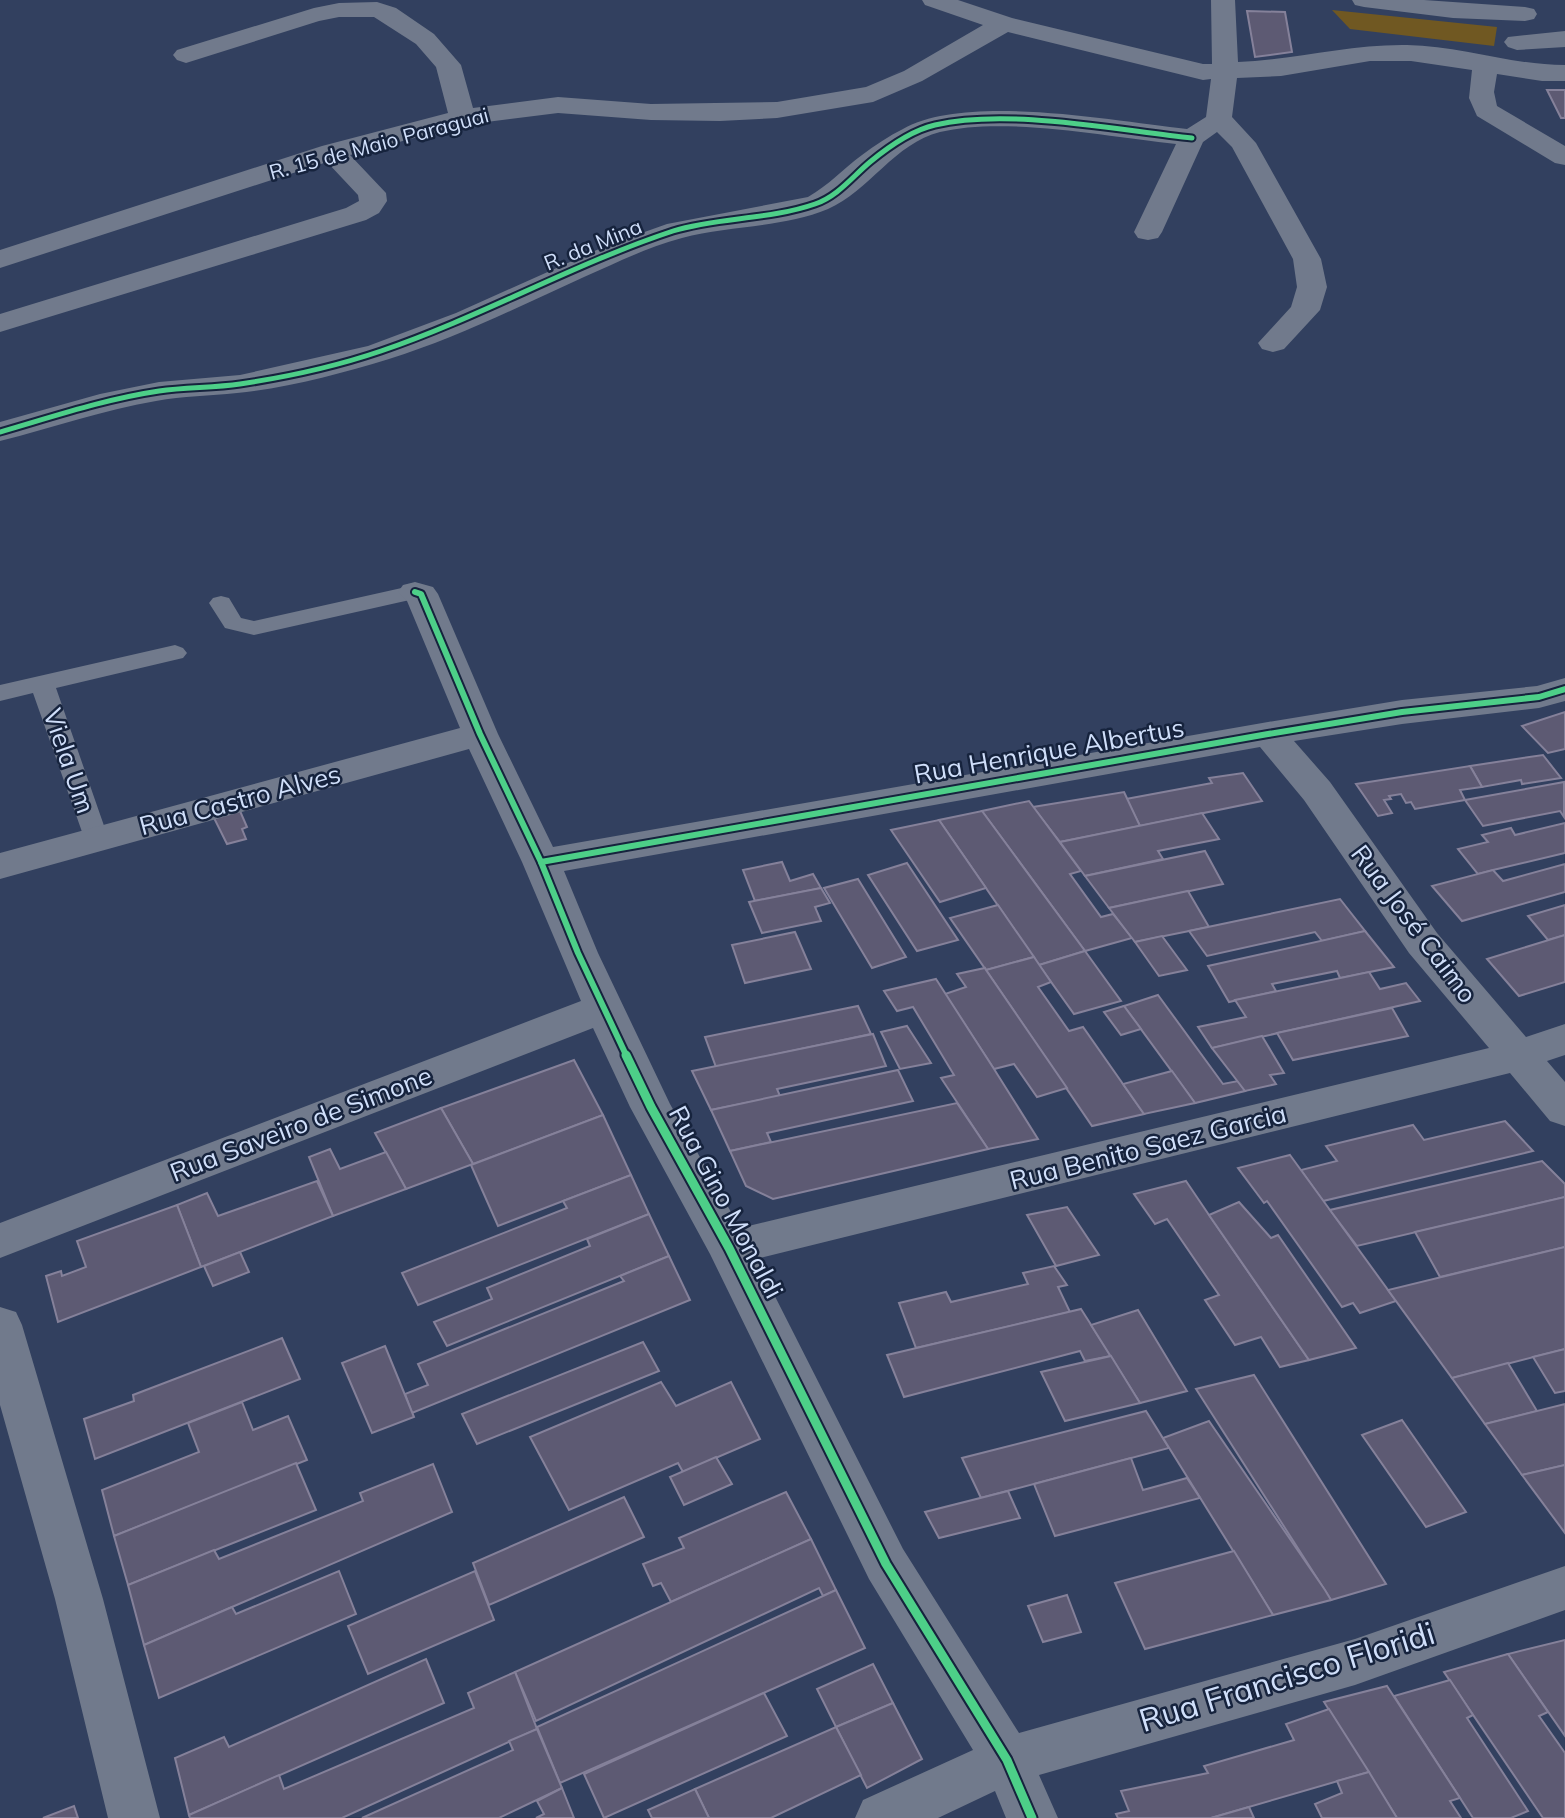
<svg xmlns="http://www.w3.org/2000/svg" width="1565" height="1818" viewBox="0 0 1565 1818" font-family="Mulish,sans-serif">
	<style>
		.green { fill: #705822 }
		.building { fill: #5d5a73; stroke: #85819a; stroke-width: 2 }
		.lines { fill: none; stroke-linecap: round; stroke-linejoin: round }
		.service { fill: #717a8c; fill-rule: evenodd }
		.minor { fill: #717a8c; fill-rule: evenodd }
		.cycleway-far2-casing { stroke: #16233d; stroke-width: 9 }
		.cycleway-far1-casing { stroke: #16233d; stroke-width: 10 }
		.cycleway-casing { stroke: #16233d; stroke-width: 13 }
		.cycleway-far2 { stroke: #4dcf88; stroke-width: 5 }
		.cycleway-far1 { stroke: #4dcf88; stroke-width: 6 }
		.cycleway { stroke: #4dcf88; stroke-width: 9 }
		.labels { text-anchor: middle; stroke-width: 5; stroke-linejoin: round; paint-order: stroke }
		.far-street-label { font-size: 21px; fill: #d0dffa; stroke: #16233d }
		.street-label { font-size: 26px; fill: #d0dffa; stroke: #16233d }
		.near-street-label { font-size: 32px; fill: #d0dffa; stroke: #16233d }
	</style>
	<rect width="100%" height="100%" fill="#32405f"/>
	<!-- green -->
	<path class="green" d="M1332,10L1497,27L1494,46L1350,29Z"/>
	<!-- building -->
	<g class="building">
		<path d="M1247,11L1285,12L1292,52L1255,57Z"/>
		<path d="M1547,90H1565V118H1561Z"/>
		<path d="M1565,712V749L1548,753L1522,726Z"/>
		<path d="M1543,755L1561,778L1522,784L1521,780L1482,787L1470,766Z"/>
		<path d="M1470,766L1482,787L1460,790L1465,800L1415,809L1411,802L1406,803L1401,794L1389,796L1391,799L1384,800L1392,813L1378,816L1356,784Z"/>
		<path d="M1243,773L1262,801L1140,826L1126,799L1212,783L1209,778Z"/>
		<path d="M1564,782V817L1560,811L1483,826L1465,800Z"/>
		<path d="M1124,792L1140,826L1060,842L1033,807Z"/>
		<path d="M1029,801L1081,871L1070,874L1101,917L1113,914L1132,938L1085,951L982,811Z"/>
		<path d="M240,811L247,827L242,829L246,839L227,844L214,818Z"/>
		<path d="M982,811L1085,951L1039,965L939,820Z"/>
		<path d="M1202,813L1219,839L1158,851L1163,859L1085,876L1060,842Z"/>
		<path d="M939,820L986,888L940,902L891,830Z"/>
		<path d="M1565,823V853L1493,870L1478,874L1458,849L1488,842L1482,835L1511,828L1515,835Z"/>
		<path d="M1205,851L1223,884L1109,908L1085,876Z"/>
		<path d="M782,862L790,881L813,874L821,888L755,901L743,870Z"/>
		<path d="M907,863L958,940L917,951L868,875Z"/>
		<path d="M1565,864V892L1462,921L1432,886L1493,870L1503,881Z"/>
		<path d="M858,879L906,957L872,968L824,888Z"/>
		<path d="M821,888L830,903L815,907L821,921L762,933L749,902Z"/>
		<path d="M1188,891L1209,927L1135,942L1109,908Z"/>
		<path d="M1340,899L1365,931L1322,941L1315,932L1207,956L1189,931Z"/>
		<path d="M998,905L1034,957L986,970L950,918Z"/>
		<path d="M1565,905V935L1548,940L1528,916Z"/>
		<path d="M1365,931L1394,967L1340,978L1337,971L1272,984L1276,991L1229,1002L1208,966Z"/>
		<path d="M795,932L811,969L745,983L732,945Z"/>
		<path d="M1565,935V982L1519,996L1487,959Z"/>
		<path d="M1162,936L1187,970L1159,976L1135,942Z"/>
		<path d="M1085,951L1121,1001L1074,1014L1039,965Z"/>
		<path d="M1034,957L1051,982L1038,987L1069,1031L1083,1027L1144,1114L1092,1126L986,970Z"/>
		<path d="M985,968L986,970L1067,1088L1037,1097L1014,1064L994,1069L945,994L966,987L957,974Z"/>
		<path d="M1369,972L1380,989L1406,983L1420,1001L1212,1048L1198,1027L1246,1017L1235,1000Z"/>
		<path d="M936,979L994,1069L1038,1139L988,1149L941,1078L954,1075L913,1007L897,1011L884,991Z"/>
		<path d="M1158,995L1223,1084L1238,1081L1245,1091L1195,1103L1124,1006Z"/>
		<path d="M858,1006L871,1034L716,1067L705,1037Z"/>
		<path d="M1124,1006L1141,1029L1121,1035L1104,1012Z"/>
		<path d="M1392,1008L1408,1036L1293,1060L1277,1033Z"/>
		<path d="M907,1026L931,1063L900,1069L881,1032Z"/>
		<path d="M873,1034L886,1066L777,1089L780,1096L711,1110L692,1071Z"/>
		<path d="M1262,1036L1284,1073L1270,1075L1276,1084L1245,1091L1212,1048Z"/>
		<path d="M574,1060L603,1115L473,1164L441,1108Z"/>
		<path d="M898,1070L913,1101L767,1133L771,1142L730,1151L711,1110Z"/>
		<path d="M1172,1071L1195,1103L1144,1114L1123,1084Z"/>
		<path d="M957,1103L988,1149L773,1199L746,1186L730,1151Z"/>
		<path d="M441,1108L473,1164L406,1189L375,1133Z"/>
		<path d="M603,1115L631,1175L498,1226L471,1165Z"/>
		<path d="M1505,1121L1533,1151L1323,1201L1301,1170L1337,1161L1326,1146L1413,1125L1424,1140Z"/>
		<path d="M330,1149L340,1169L386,1152L406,1189L333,1216L309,1157Z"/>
		<path d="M1290,1155L1330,1210L1396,1301L1360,1313L1353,1303L1342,1307L1267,1201L1264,1203L1238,1168Z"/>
		<path d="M1542,1161L1565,1184V1197L1357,1246L1330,1210Z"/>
		<path d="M631,1175L649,1214L418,1305L402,1273L567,1208L563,1201Z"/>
		<path d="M317,1181L333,1216L201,1267L177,1205L207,1193L218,1216Z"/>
		<path d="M1186,1181L1209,1215L1309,1360L1280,1367L1261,1337L1235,1345L1205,1300L1219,1295L1167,1219L1155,1224L1134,1194Z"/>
		<path d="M1565,1197V1247L1440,1277L1415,1232Z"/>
		<path d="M1239,1202L1271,1238L1278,1235L1356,1348L1309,1360L1209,1215Z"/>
		<path d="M177,1205L201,1267L58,1322L46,1276L61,1271L62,1276L86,1267L77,1241Z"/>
		<path d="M1067,1207L1099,1255L1056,1266L1027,1215Z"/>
		<path d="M649,1214L669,1256L447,1346L434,1322L492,1299L487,1288L590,1246L587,1239Z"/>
		<path d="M1565,1247V1349L1452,1378L1388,1290Z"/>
		<path d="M240,1252L249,1272L213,1286L204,1266Z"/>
		<path d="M669,1256L690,1300L412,1413L405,1394L428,1385L418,1364L624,1281L620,1276Z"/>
		<path d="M1054,1266L1067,1285L1058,1287L1070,1312L916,1348L899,1303L946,1292L951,1302L1028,1284L1023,1273Z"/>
		<path d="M1081,1309L1111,1356L1085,1361L1080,1351L904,1397L887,1355Z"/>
		<path d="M1138,1310L1187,1391L1140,1403L1091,1325Z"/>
		<path d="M282,1338L300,1379L95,1459L84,1419L134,1401L133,1395Z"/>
		<path d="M643,1342L659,1371L477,1444L462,1414Z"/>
		<path d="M385,1346L414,1417L372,1433L342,1363Z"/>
		<path d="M1565,1349V1391L1555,1393L1533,1357Z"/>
		<path d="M1111,1356L1140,1403L1065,1421L1041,1372Z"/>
		<path d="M1508,1363L1537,1411L1485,1424L1452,1378Z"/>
		<path d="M1254,1375L1386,1584L1331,1600L1196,1389Z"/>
		<path d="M661,1382L676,1406L731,1382L760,1439L683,1472L678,1463L569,1510L530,1437Z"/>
		<path d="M242,1402L253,1430L288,1416L307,1460L114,1536L102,1490L199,1452L188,1423Z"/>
		<path d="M1565,1404V1465L1522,1475L1485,1424Z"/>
		<path d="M1146,1411L1169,1448L981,1498L962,1458Z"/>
		<path d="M1402,1420L1466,1512L1426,1527L1362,1435Z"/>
		<path d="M1209,1421L1325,1590L1331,1600L1273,1615L1163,1438Z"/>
		<path d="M716,1457L732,1484L684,1505L670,1477Z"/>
		<path d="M1131,1458L1143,1490L1187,1478L1200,1498L1055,1536L1034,1484Z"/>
		<path d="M296,1463L316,1510L128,1585L114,1536Z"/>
		<path d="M433,1464L452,1512L144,1645L128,1585L214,1550L219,1559L363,1501L360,1493Z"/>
		<path d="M1565,1465V1533L1522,1475Z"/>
		<path d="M1008,1491L1020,1518L939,1538L925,1512Z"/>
		<path d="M786,1492L811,1539L671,1602L661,1583L653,1586L643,1564L684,1548L679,1538Z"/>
		<path d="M624,1497L644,1537L489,1605L473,1563Z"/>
		<path d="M811,1539L836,1590L823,1596L819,1588L536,1721L515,1672Z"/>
		<path d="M1234,1551L1273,1615L1145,1649L1115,1583Z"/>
		<path d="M339,1571L356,1614L159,1698L144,1645L232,1607L236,1614Z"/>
		<path d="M475,1571L494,1620L368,1674L348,1626Z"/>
		<path d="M836,1590L865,1648L560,1783L537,1727Z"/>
		<path d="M1067,1595L1081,1632L1043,1642L1028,1606Z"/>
		<path d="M1565,1640V1736L1508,1654Z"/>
		<path d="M1508,1654L1548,1712L1539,1716L1565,1753V1818H1543L1444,1672Z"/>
		<path d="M426,1659L444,1703L189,1815L175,1758L224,1737L229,1747Z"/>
		<path d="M873,1664L893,1703L836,1727L817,1689Z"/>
		<path d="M515,1672L537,1729L342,1818H190L189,1815L279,1775L284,1789L474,1708L468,1693Z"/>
		<path d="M1450,1680L1473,1715L1467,1718L1528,1811L1511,1818H1473L1394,1696Z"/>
		<path d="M1387,1686L1460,1798L1450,1801L1461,1818H1397L1324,1702Z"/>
		<path d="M764,1693L787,1736L604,1818L584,1774Z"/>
		<path d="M893,1703L922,1759L867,1788L836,1727Z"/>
		<path d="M1329,1709L1369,1772L1211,1818H1118L1116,1814L1129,1811L1121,1791L1208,1773L1204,1766L1294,1740L1286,1724Z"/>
		<path d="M836,1727L861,1775L771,1818H709L695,1789Z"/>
		<path d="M537,1729L562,1788L499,1818H362L513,1750L509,1741Z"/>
		<path d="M1369,1772L1397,1818H1322L1315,1804L1342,1793L1337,1781Z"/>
		<path d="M562,1788L574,1818H536L544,1814L537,1801Z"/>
		<path d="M695,1789L709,1818H652L648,1810Z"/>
		<path d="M74,1806L78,1818H43Z"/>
		<path d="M1249,1807L1254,1818H1211Z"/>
	</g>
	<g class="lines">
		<!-- service -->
		<g class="service">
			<path d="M415,585L423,587L426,592L423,597L254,635L225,628L209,603L213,598L221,596L229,598L241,618L254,621Z"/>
			<path d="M175,645L183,648L187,653L183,658L56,688L109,840L105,846L96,849L87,846L33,693L0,701V685Z"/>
		</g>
		<!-- minor -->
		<g class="minor">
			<path d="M922,0H958L1012,18L1203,64H1212L1211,0H1235L1238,62C1294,60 1350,44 1407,45C1461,46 1511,65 1565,65V81H1542L1497,74L1494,92L1497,106L1565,146V165L1555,163L1477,116L1469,98L1472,70L1411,61H1370L1281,76L1237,78L1232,117L1256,143L1321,259L1327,287L1320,310L1284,349L1273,352L1262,349L1258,343L1291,307L1297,287L1293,259L1232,147L1217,132L1203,142L1162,232L1158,238L1148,240L1138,238L1134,232L1176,144C1108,137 1005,116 940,132C895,143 869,191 828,209C783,228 729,225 682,238C648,247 616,263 584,277C520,306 456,338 389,359C340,374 287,388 237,393C210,396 183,396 156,401C103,410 52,428 0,441V422L100,394L159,382L240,375L368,346L456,313L608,245L667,224L808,197C829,185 843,169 862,155C875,145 889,136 903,129C967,93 1113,121 1187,129L1206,117L1211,79L1203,80L1008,32L922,81L873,102L777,118L720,121L651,120L558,113L463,125L350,155L386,193L387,201L379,213L366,220L0,332V314L346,208L359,201L358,195L327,162L0,268V250L322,146L448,113L436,67L416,44L374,17H339L319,21L186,63L177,60L173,55L177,50L314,8L339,3L377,2L396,8L434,34L461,65L473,108L558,97L651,104L777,102L866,87L904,71L983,25L925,5Z"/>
			<path d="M1352,0H1424L1525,7L1534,9L1537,14L1534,19L1525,21L1453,18L1364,7L1355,5Z"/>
			<path d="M1565,31V47L1517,50L1508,47L1504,42L1508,37Z"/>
			<path d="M415,582L433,587L438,594L498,734L553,847L1268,722L1402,700L1537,686L1565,678V701L1539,708L1402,724L1294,741L1330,782L1437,933L1526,1037L1565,1024V1055L1547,1061L1565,1082V1126L1550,1121L1510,1073L756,1259L903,1549L1019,1733L1355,1639L1565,1566V1610L1355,1685L1039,1775L1058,1818H1006L995,1791L938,1818H855L863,1800L973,1750L869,1579L710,1254L630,1107L593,1028L0,1258V1223L581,1001L522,862L469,749L0,879V853L460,728L407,601L398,592L403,585ZM1260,747L1304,800L1409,953L1489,1048L740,1228L670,1104L598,953L564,871Z"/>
			<path d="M0,1307L16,1312L22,1325L103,1599L160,1818H108L55,1599L0,1405Z"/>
		</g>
		<!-- cycleway-far2 casing -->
		<g class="cycleway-far2-casing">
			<path id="cycleway-far2" d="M0,432C52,417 105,399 159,391C186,387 213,388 240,384C287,377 337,366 381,351C481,317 573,264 673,231C718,217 769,220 815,204C838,196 852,177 870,162C887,148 913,130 935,125C1008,108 1116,130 1192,138"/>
		</g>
		<!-- cycleway-far1 casing -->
		<g class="cycleway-far1-casing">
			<g id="cycleway-far1">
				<path d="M415,592L421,594L480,734L541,862L578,953L627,1057"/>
				<path d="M541,862L1268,734L1402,712L1539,697L1565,689"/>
			</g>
		</g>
		<!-- cycleway casing -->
		<g class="cycleway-casing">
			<path id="cycleway" d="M626,1055L651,1107L729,1248L886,1564L1007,1760L1032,1818"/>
		</g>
		<!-- cycleway-far2 -->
		<use href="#cycleway-far2" class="cycleway-far2"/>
		<!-- cycleway-far1 -->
		<use href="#cycleway-far1" class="cycleway-far1"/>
		<!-- cycleway -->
		<use href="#cycleway" class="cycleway"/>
	</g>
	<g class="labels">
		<!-- far-street labels -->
		<g class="far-street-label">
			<text transform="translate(379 144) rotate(-15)" y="7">R. 15 de Maio Paraguai</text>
			<text transform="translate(593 245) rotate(-22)" y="7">R. da Mina</text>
		</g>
		<!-- street labels -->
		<g class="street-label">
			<text transform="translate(1049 751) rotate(-10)" y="9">Rua Henrique Albertus</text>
			<text transform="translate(69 761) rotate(71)" y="9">Viela Um</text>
			<text transform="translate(240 800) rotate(-15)" y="9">Rua Castro Alves</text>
			<text transform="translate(1414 924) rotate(53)" y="9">Rua José Caimo</text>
			<text transform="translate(301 1124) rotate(-21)" y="9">Rua Saveiro de Simone</text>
			<text transform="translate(1148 1147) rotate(-14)" y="9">Rua Benito Saez Garcia</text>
			<text transform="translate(726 1202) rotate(62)" y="9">Rua Gino Monaldi</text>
		</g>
		<!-- near-street labels -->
		<g class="near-street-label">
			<text transform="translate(1287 1677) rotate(-17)" y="11">Rua Francisco Floridi</text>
		</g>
	</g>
</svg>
